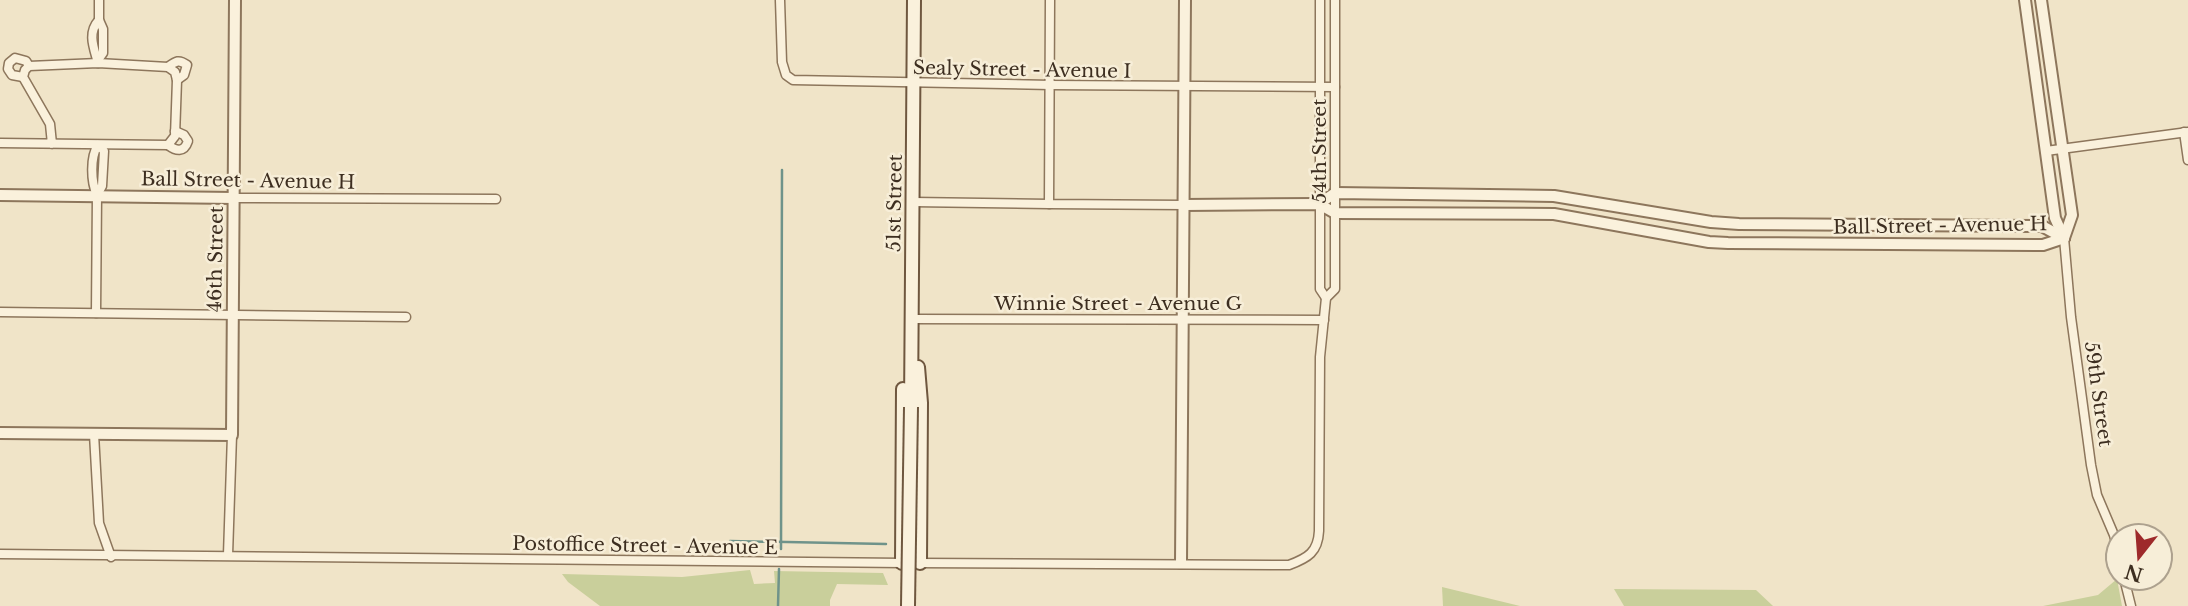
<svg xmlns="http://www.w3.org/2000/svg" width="2188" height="606" viewBox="0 0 2188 606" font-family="'Libre Baskerville',serif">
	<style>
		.green { fill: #c9cf9b }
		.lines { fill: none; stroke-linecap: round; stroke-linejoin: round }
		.stream { stroke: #6f938a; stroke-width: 2.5 }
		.minor-casing { stroke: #8d765c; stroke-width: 11 }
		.tertiary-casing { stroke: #8d765c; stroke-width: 14 }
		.secondary-casing { stroke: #6f573f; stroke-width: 16 }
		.minor { stroke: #faf1dc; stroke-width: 8 }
		.tertiary { stroke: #faf1dc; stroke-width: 10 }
		.secondary { stroke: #faf1dc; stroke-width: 12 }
		.secondary-bridge-casing { stroke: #6f573f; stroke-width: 16; stroke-linecap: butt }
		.secondary-bridge { stroke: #faf1dc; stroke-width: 12 }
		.labels { text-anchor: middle; stroke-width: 5; stroke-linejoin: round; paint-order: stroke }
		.street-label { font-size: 19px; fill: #3d2e20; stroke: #f7eed8 }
	</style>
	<rect width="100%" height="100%" fill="#f0e4c8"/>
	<!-- green -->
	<g class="green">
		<path d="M750,570L754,584L775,583L774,571L883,573L888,585L837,584L830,600V606H600L568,582L562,574L682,577Z"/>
		<path d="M2117,579L2122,606H2043L2098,595Z"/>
		<path d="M1442,587L1520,606H1443Z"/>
		<path d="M1614,589L1756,590L1773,606H1624Z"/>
	</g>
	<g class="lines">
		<!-- stream -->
		<g class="stream">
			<path d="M730,541L886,544"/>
			<path d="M781,549L782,170"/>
			<path d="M778,606L779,569"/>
		</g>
		<!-- minor casing -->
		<g class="minor-casing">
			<g id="minor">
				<path d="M780,0L782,62L786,75L793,80L1051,85L1335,87"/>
				<path d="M1050,0L1049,204L1184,205"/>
				<path d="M1320,0V289L1326,298"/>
				<path d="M98,60L103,53V29L99,20V0"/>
				<path d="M98,63C94,48 87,33 99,20"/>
				<path d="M168,67C176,61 179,59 187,65L184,75L177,80"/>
				<path d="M23,77L12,75L8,69L9,63L15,58L26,61L29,66"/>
				<path d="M2184,132L2188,160"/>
				<path d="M0,143L168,145L175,136L177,80L175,72L168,67L98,63L29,66L25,70L23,77L50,124L52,144"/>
				<path d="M98,145L104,151L102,186L97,195C91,182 90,157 98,145Z"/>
				<path d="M168,145C176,151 184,153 188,141L184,135L175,131"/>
				<path d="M2046,151L2188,132"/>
				<path d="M234,198L496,199"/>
				<path d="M913,202L1049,204"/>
				<path d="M2064,238L2071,317L2091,465L2097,495L2114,535L2118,551"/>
				<path d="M0,312L406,317"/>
				<path d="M96,313L97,195"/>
				<path d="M912,319L1324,320"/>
				<path d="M94,434L99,523L111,557"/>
				<path d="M0,554L903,563"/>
				<path d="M228,555L232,435"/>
				<path d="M916,563L1289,565C1308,558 1318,552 1319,531L1320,357L1326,298L1335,289V0"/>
				<path d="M2124,578L2131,606"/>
			</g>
		</g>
		<!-- tertiary casing -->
		<g class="tertiary-casing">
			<g id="tertiary">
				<path d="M2025,0L2055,218L2064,238"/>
				<path d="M2041,0L2072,215L2064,238"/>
				<path d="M0,195L234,198"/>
				<path d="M1319,204L1335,193L1554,196L1711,222L1739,224L2042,226L2064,238"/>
				<path d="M1184,205L1319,204L1335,213L1554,214L1709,242L1728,243L2043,245L2064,238"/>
				<path d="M0,433L232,435L235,0"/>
				<path d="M1181,563L1185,0"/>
			</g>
		</g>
		<!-- secondary casing -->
		<g class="secondary-casing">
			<g id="secondary">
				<path d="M918,367L921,403L920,563"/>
				<path d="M911,407L914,0"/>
				<path d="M902,563L903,389"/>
			</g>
		</g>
		<!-- minor -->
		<use href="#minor" class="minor"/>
		<!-- tertiary -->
		<use href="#tertiary" class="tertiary"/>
		<!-- secondary -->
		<use href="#secondary" class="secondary"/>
		<!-- secondary-bridge casing -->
		<g class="secondary-bridge-casing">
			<path id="secondary-bridge" d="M908,606L911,407"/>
		</g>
		<!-- secondary-bridge -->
		<use href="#secondary-bridge" class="secondary-bridge"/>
	</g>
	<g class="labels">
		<!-- street labels -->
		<g class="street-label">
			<text transform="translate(1022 69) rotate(1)" y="7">Sealy Street - Avenue I</text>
			<text transform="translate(1319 151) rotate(-90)" y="7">54th Street</text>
			<text transform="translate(248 180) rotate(1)" y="7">Ball Street - Avenue H</text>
			<text transform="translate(894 203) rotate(-89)" y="7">51st Street</text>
			<text transform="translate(1940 225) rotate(-1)" y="7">Ball Street - Avenue H</text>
			<text transform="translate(215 259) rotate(-89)" y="7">46th Street</text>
			<text x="1118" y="310">Winnie Street - Avenue G</text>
			<text transform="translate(2099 394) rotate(82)" y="7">59th Street</text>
			<text transform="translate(645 545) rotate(1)" y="7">Postoffice Street - Avenue E</text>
		</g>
	</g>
	<!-- north arrow -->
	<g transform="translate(2139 557) rotate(197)"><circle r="33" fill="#f7eed8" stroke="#ada18e" stroke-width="2"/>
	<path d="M0-5L12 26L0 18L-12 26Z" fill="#9e2a2b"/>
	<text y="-10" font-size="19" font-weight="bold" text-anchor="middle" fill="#3d2e20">N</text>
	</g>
</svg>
